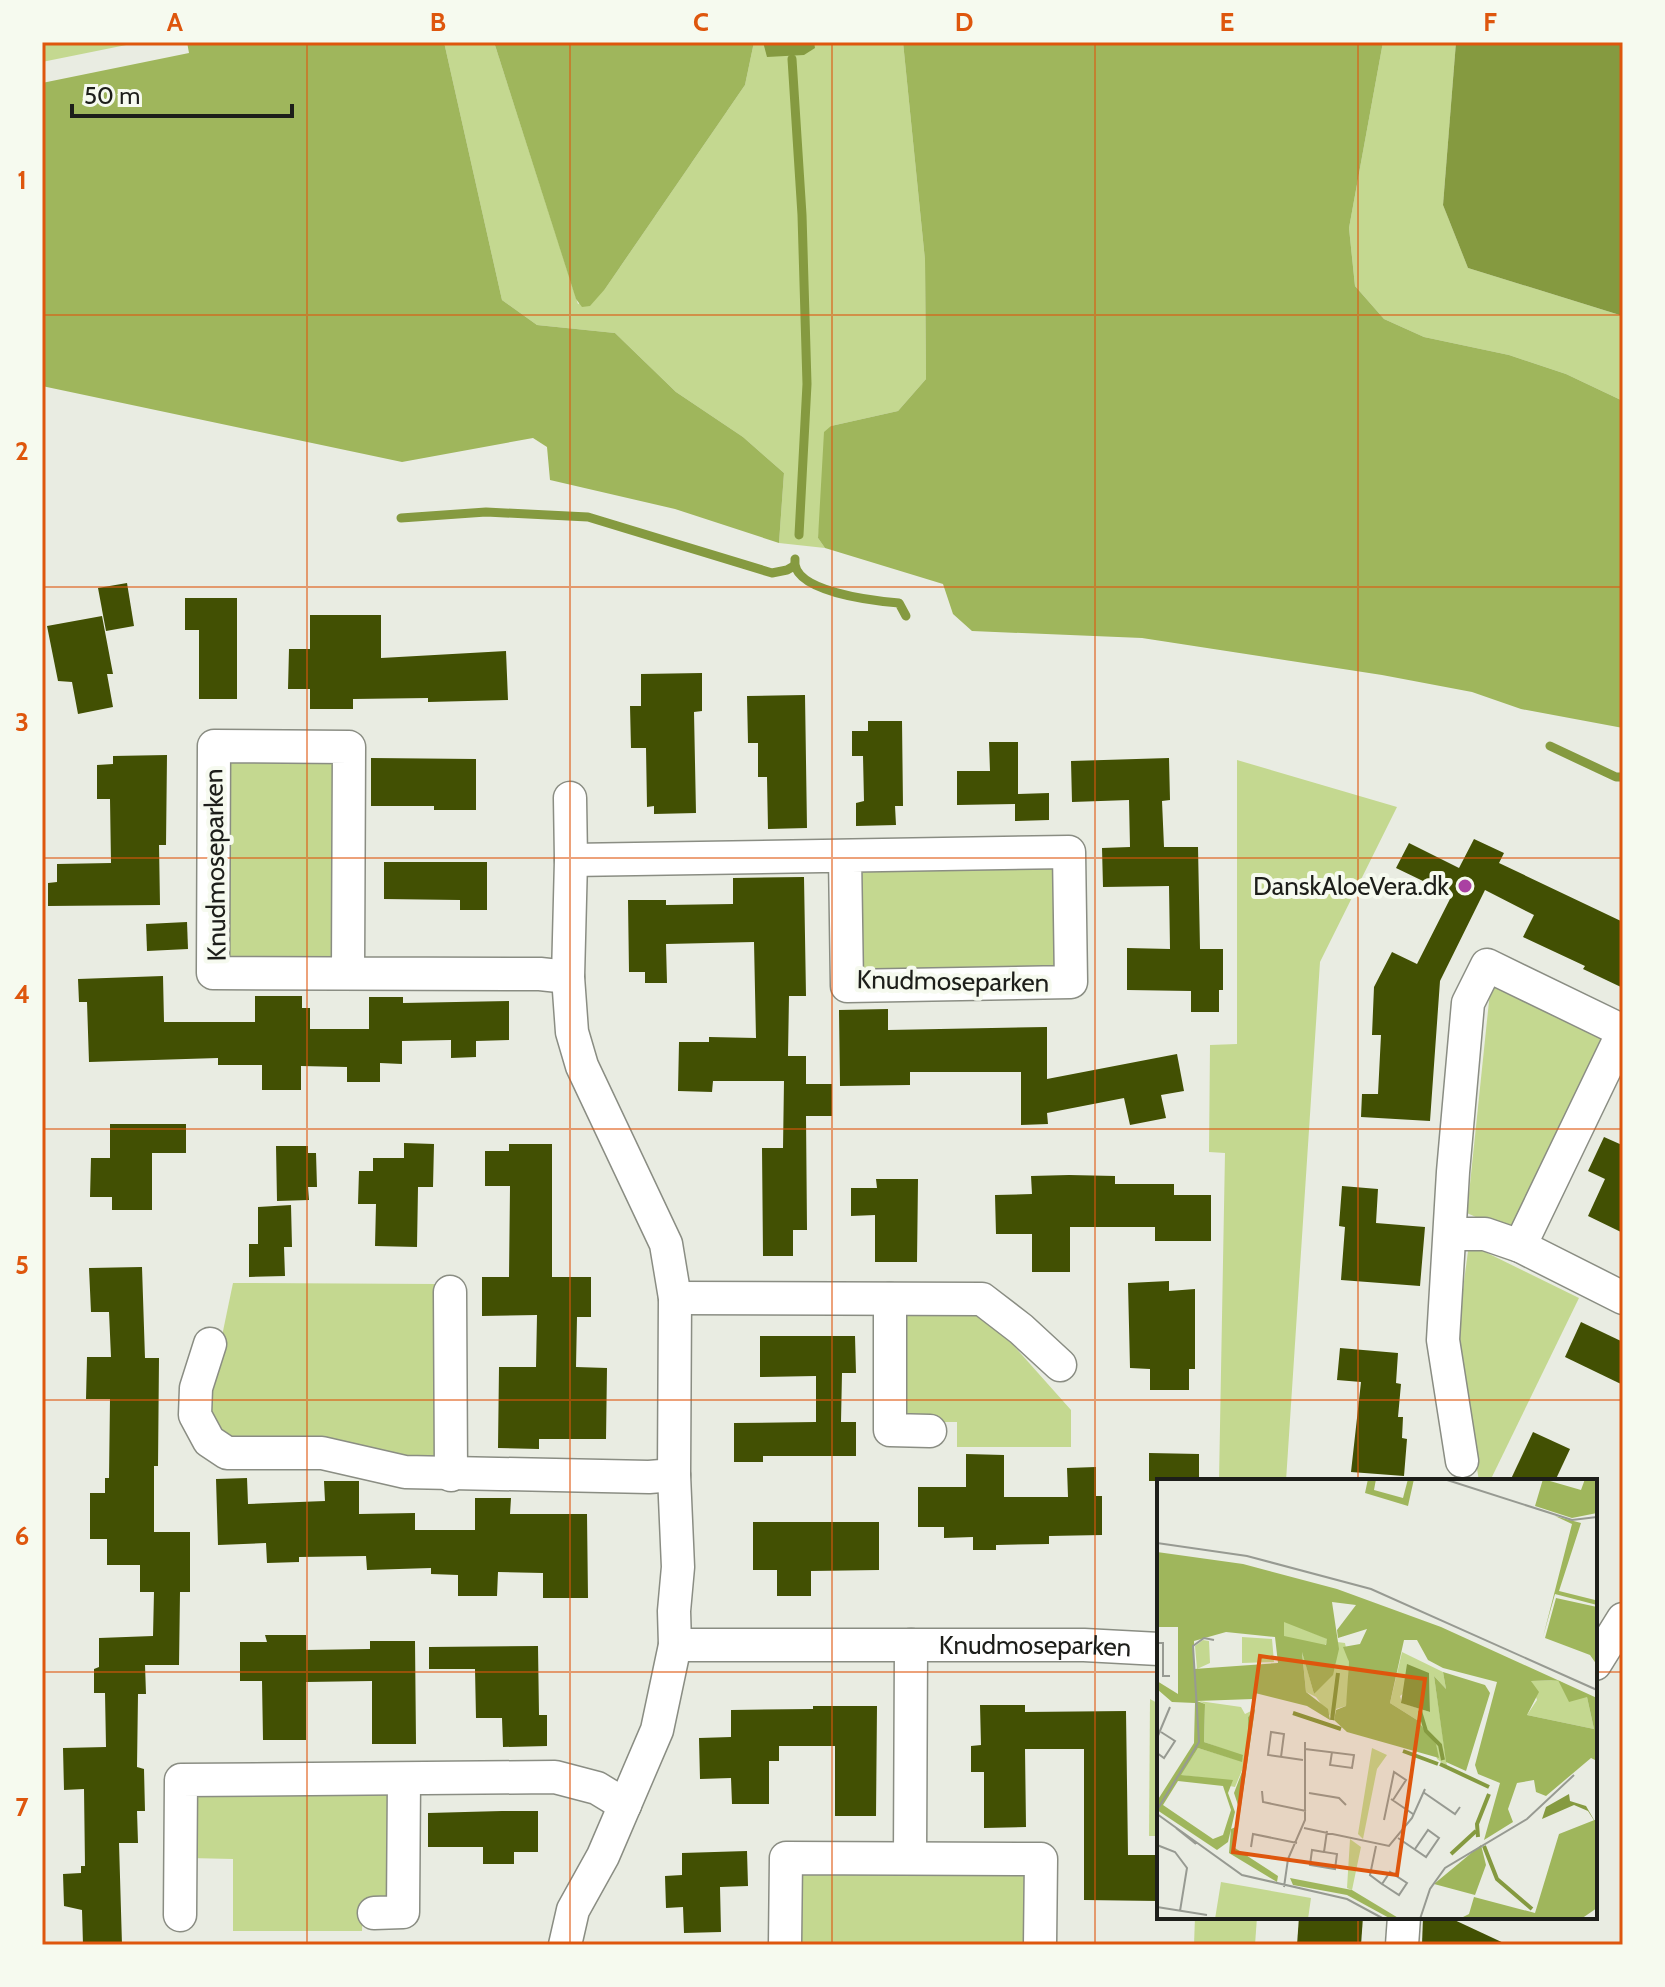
<svg xmlns="http://www.w3.org/2000/svg" width="1665" height="1987" viewBox="0 0 1665 1987" font-family="Cabin,sans-serif">
	<style>
		.green { fill: #c4d890 }
		.forest { fill: #9fb65c }
		.water { fill: #859a40 }
		.lines { fill: none; stroke-linecap: round; stroke-linejoin: round }
		.stream { stroke: #859a40; stroke-width: 9 }
		.building { fill: #425003 }
		.street-casing { stroke: #8a8d83; stroke-width: 35 }
		.street { stroke: #fff; stroke-width: 32 }
		.grid { fill: none; stroke: #de560d; stroke-width: 2; stroke-opacity: 0.55 }
		.poi-dot { fill: #aa41a2; stroke: #f6faef; stroke-width: 3 }
		.labels { text-anchor: middle; stroke-width: 8; stroke-linejoin: round; paint-order: stroke }
		.street-label { font-size: 26px; fill: #1d1e1a; stroke: #f6faef }
		.poi-label { font-size: 26px; fill: #1d1e1a; stroke: #f6faef; text-anchor: end }
		.inset-river { fill: none; stroke: #859a40; stroke-width: 4 }
		.inset-road { fill: none; stroke: #979a92; stroke-width: 2 }
		.view { fill: #de560d; fill-opacity: 0.15; stroke: #de560d; stroke-width: 4 }
		.inset-edge { fill: none; stroke: #1d1e1a; stroke-width: 4 }
		.neatline { fill: none; stroke: #de560d; stroke-width: 3 }
		.grid-label { font-size: 26px; text-anchor: middle; font-weight: bold; fill: #de560d }
	</style>
	<rect width="100%" height="100%" fill="#e9ece2"/>
	<!-- green -->
	<g class="green">
		<path d="M42,42H141L42,62Z"/>
		<path d="M444,42H494L578,304L605,289L745,85L754,42H903L925,260L926,379L898,411L831,426L818,538L825,548L779,543L784,473L743,437L676,392L615,333L537,325L502,300Z"/>
		<path d="M1383,42H1456L1443,205L1468,268L1623,316V401L1566,374L1509,355L1424,337L1384,319L1355,286L1349,228Z"/>
		<path d="M226,759L334,761V962H223Z"/>
		<path d="M1237,760L1397,807L1320,962L1286,1481H1219L1225,1153L1209,1152L1210,1045L1237,1044Z"/>
		<path d="M1053,864L1055,974L855,976L853,866Z"/>
		<path d="M1491,982L1608,1037L1515,1235L1467,1213Z"/>
		<path d="M1469,1244L1579,1298L1490,1481H1479L1456,1341Z"/>
		<path d="M233,1283L435,1284L438,1463L237,1442L224,1434L207,1408Z"/>
		<path d="M898,1310H982L1071,1410V1447H957V1422H898Z"/>
		<path d="M1150,1699L1159,1704V1836H1149Z"/>
		<path d="M190,1787L392,1788V1902H363L362,1931H233V1859L189,1858Z"/>
		<path d="M1030,1867L1031,1945H796V1868Z"/>
		<path d="M1195,1917H1257L1255,1945H1194Z"/>
	</g>
	<!-- forest -->
	<g class="forest">
		<path d="M187,42H444L502,300L537,325L615,333L676,392L743,437L784,473L779,543L675,509L550,480L547,447L533,438L402,462L42,386V83L189,53Z"/>
		<path d="M494,42H754L745,85L605,289L590,306L582,307L576,299Z"/>
		<path d="M903,42H1383L1349,228L1355,286L1384,319L1424,337L1509,355L1566,374L1623,401V728L1521,709L1472,692L1382,675L1142,638L972,631L953,614L943,584L825,548L818,538L824,432L831,426L898,411L926,379L925,260Z"/>
	</g>
	<!-- water -->
	<g class="water">
		<path d="M763,42H814L815,48L804,55L767,57Z"/>
		<path d="M1456,42H1623V316L1468,268L1443,205Z"/>
	</g>
	<g class="lines">
		<!-- stream -->
		<g class="stream">
			<path d="M792,59L802,215L807,384L799,535"/>
			<path d="M401,518L486,512L588,517L772,573L787,570L794,566"/>
			<path d="M795,559C790,592 875,601 899,603L906,616"/>
			<path d="M1550,746L1616,777H1623"/>
		</g>
	</g>
	<!-- building -->
	<g class="building">
		<path d="M127,583L134,626L106,631L98,588Z"/>
		<path d="M185,598H237V699H199V630H185Z"/>
		<path d="M310,615H381V658L506,651L508,700L428,702V698L353,699V709H310V689H288L289,649H310Z"/>
		<path d="M102,616L113,674H107L113,707L78,714L72,682L58,681L47,626Z"/>
		<path d="M702,673V711L694,712L696,813L654,814V806L647,807L646,748H631L630,706H641V674Z"/>
		<path d="M805,695L807,828L768,829L767,777H758V743H748L747,696Z"/>
		<path d="M868,721H902L903,806H895L896,825L856,826V803L864,801L863,756H852V731H868Z"/>
		<path d="M989,742H1018V794L1049,793V820L1015,821V804L957,805V771H990Z"/>
		<path d="M167,755L166,845H159L160,905L48,906V883L57,882V864L111,863L110,799H97V765L113,764V756Z"/>
		<path d="M371,758L476,759V810H434V806H371Z"/>
		<path d="M1169,758L1170,800L1162,801L1164,847H1198L1200,949H1223V990H1219V1012H1191V991L1127,990V948L1170,949L1169,886L1103,887L1102,848L1130,847L1129,800L1072,802L1071,761Z"/>
		<path d="M1474,839L1504,853L1499,863L1623,922V988L1583,969L1585,966L1523,937L1534,915L1485,890L1440,981L1430,1121L1361,1117L1362,1094H1378L1381,1035H1372L1374,987L1392,952L1417,964L1452,895L1396,868L1409,843L1459,868Z"/>
		<path d="M384,862H487V910H460V900L384,899Z"/>
		<path d="M804,877L806,996H789L788,1056H806V1084H832V1116H806L807,1230H793V1256H763L762,1148H783L784,1081H713L712,1092L678,1091L679,1042H709V1037L756,1038L754,942L666,944L667,983H645V972H629L628,900H666V905L733,904V878Z"/>
		<path d="M187,922L188,949L147,951L146,924Z"/>
		<path d="M163,976L164,1022H255V996H302V1008H310V1029H369V997H403V1003L509,1001V1040L476,1041V1057L451,1058V1040L402,1041V1064L380,1063V1082H347V1067L301,1066V1090H262V1065H218V1058L89,1062L87,1002H79L78,979Z"/>
		<path d="M888,1009V1030L1047,1027V1079L1177,1054L1184,1091L1161,1095L1166,1118L1130,1125L1124,1098L1047,1113L1048,1124L1021,1125V1072H910V1085L840,1086L839,1010Z"/>
		<path d="M110,1124H186V1153H152V1210H112V1197H90L91,1158H110Z"/>
		<path d="M1604,1137L1622,1145L1623,1143V1233L1588,1216L1605,1179L1588,1171Z"/>
		<path d="M404,1143L434,1144L433,1187H418L417,1247L375,1246L376,1204H358L359,1171H373V1158H404Z"/>
		<path d="M509,1144H552V1277H591V1317H577L576,1367L607,1368L606,1439H539V1449L498,1448L499,1367H536L537,1315L482,1316V1277H509L510,1186H485V1151H509Z"/>
		<path d="M276,1146H308V1153H316L317,1187H308L309,1200L277,1201Z"/>
		<path d="M1069,1175L1115,1176V1184H1174V1195H1211V1241H1155V1227H1070V1272H1032V1234H996L995,1195L1032,1194L1031,1176Z"/>
		<path d="M876,1179H918L917,1262H875V1215L851,1216V1188H877Z"/>
		<path d="M1342,1186L1378,1189L1376,1223L1425,1227L1420,1286L1341,1280L1345,1227L1339,1226Z"/>
		<path d="M291,1205L292,1247H284L285,1276L249,1277V1244H258V1207Z"/>
		<path d="M142,1267L145,1358H159L158,1466H154V1532H190V1592H180L179,1665H145L146,1694H138L137,1767L144,1769L145,1811H137L138,1843H119L122,1945H83L82,1910L64,1906L63,1874L81,1873V1866H85L84,1789L64,1790L63,1748L106,1747L105,1693H94V1669L99,1667V1638L153,1636L154,1592H140V1565H107V1539H90V1493H105V1478H109L110,1399H86L87,1357H111L109,1312H91L89,1268Z"/>
		<path d="M1169,1281V1291L1195,1289V1369H1189V1390H1150V1369L1130,1368L1128,1283Z"/>
		<path d="M1581,1322L1623,1342V1385L1565,1357Z"/>
		<path d="M760,1336H855L856,1373H842L841,1422H856V1456H763V1462H734V1423L816,1422V1376L760,1377Z"/>
		<path d="M1340,1348L1398,1353L1396,1383L1401,1384L1398,1417H1403L1402,1438L1407,1439L1404,1476L1351,1472L1361,1382L1337,1380Z"/>
		<path d="M1533,1432L1570,1449L1555,1481H1510Z"/>
		<path d="M1149,1453L1199,1454V1481H1149Z"/>
		<path d="M966,1454L1004,1455V1497H1068L1067,1468L1096,1467V1496H1102V1535L1049,1536V1544L996,1545V1550H973V1537L944,1538V1527H918V1487H966Z"/>
		<path d="M247,1478L248,1504L325,1501L324,1481H359V1514L415,1513V1530H475V1498H511L510,1514H587L588,1598H543V1573L498,1572L497,1596H458V1575L431,1574V1568L367,1570L366,1556L299,1557V1562L267,1563L266,1543L218,1545L216,1479Z"/>
		<path d="M753,1522H879V1570L811,1571V1596H777V1570H753Z"/>
		<path d="M265,1635H306V1650L370,1649V1641H415L416,1744H372V1681L306,1682V1740H263L262,1681H240V1642H267Z"/>
		<path d="M538,1646L539,1715H547V1746L503,1747L502,1718H476L475,1669H429V1647Z"/>
		<path d="M980,1705H1025V1712L1126,1711L1128,1855H1159V1901L1084,1900V1749H1025L1026,1827L984,1828V1772H971V1746L981,1745Z"/>
		<path d="M813,1706H877L876,1816H835V1746H779V1761H769V1804H732L731,1778L700,1779L699,1738L731,1737V1710L813,1709Z"/>
		<path d="M502,1811H538V1852H514V1864H483V1847H428V1813Z"/>
		<path d="M747,1851L748,1886L720,1887L721,1932L684,1933L683,1907L666,1908L665,1876L682,1875V1853Z"/>
		<path d="M1299,1917H1363L1361,1945H1297Z"/>
		<path d="M1423,1917H1448L1508,1945H1422Z"/>
	</g>
	<g class="lines">
		<!-- street casing -->
		<g class="street-casing">
			<g id="street">
				<path d="M571,860L1069,852L1071,982L847,986L845,856"/>
				<path d="M348,973L349,747L214,746L213,973L540,974L568,977"/>
				<path d="M1451,1234H1485L1520,1246L1623,1298"/>
				<path d="M1520,1246L1623,1032"/>
				<path d="M450,1292L451,1475"/>
				<path d="M675,1298L982,1299L1021,1329L1060,1365"/>
				<path d="M890,1299V1430L930,1431"/>
				<path d="M210,1344L196,1388L195,1415L209,1441L227,1453H322L405,1472L649,1477L674,1475"/>
				<path d="M1462,1461L1443,1340L1453,1172L1468,1003L1487,965L1623,1031"/>
				<path id="s1" d="M675,1645H1084L1159,1649"/>
				<path d="M1595,1664L1623,1619"/>
				<path d="M910,1858L911,1645"/>
				<path d="M374,1913L403,1912L404,1779"/>
				<path d="M180,1915L181,1780L555,1777L597,1788L625,1805"/>
				<path d="M565,1945L573,1910L603,1856L657,1730L675,1645L674,1611L678,1567L674,1475L675,1298L666,1244L582,1066L572,1032L568,977L571,860L570,798"/>
				<path d="M785,1945L786,1858L1041,1859L1040,1945"/>
				<path d="M1402,1945L1404,1917"/>
			</g>
		</g>
		<!-- street -->
		<use href="#street" class="street"/>
	</g>
	<!-- grid -->
	<path class="grid" d="M307,42V1945M570,42V1945M832,42V1945M1095,42V1945M1358,42V1481M42,315H1623M42,587H1623M42,858H1623M42,1129H1623M42,1400H1623M42,1672H1159M1595,1672H1623M1358,1917V1945"/>
	<!-- markers -->
	<circle class="poi-dot" cx="1465" cy="886" r="8"/>
	<g class="labels">
		<!-- street labels -->
		<g class="street-label">
			<text transform="translate(215 865) rotate(-91)" y="9">Knudmoseparken</text>
			<text transform="translate(953 981) rotate(1)" y="9">Knudmoseparken</text>
			<text dy="9" stroke="none"><textPath href="#s1" startOffset="360">Knudmoseparken</textPath></text>
		</g>
		<!-- poi labels -->
		<g class="poi-label">
			<text x="1449" y="895">DanskAloeVera.dk</text>
		</g>
	</g>
	<!-- overview -->
	<g transform="translate(1157 1479)">
		<rect width="440" height="440" fill="#e9ece2"/>
		<path d="M127,142L171,160L168,167L127,158ZM85,158L115,160L117,183L85,184ZM46,161L52,162L53,184L40,190L38,167ZM180,163L188,164L192,183L191,215L189,227L179,230L177,242L159,218L149,213L145,172L157,215L178,189ZM245,173L286,193L289,210L277,197L290,287L280,280L274,259L260,241L233,224ZM272,194L273,233L245,224L243,217ZM401,201L430,218L437,250L370,236L380,221L374,202ZM42,222L84,228L88,235L98,230L91,238V277L78,308L73,307L75,302L23,296L41,269L84,282L86,277L47,263L48,225ZM215,269L230,276L220,290L206,360L201,355ZM193,360L204,368L195,411L190,409ZM64,403L154,419L151,440H58Z" fill="#c4d890" fill-rule="evenodd"/>
		<path d="M211,0H219L217,11L246,19L251,0H257L251,27L208,14ZM386,0L424,11L428,0H440V34L415,39L378,27ZM398,37L424,44L402,112L438,121L440,117V126L398,115L386,158L415,45ZM0,73L86,85L180,110L284,148L440,219V282L434,279L389,317L379,313L377,301L360,304L351,330L356,343L327,361L343,304L321,295L318,286L340,203L286,189L271,181L260,161H247L233,224L260,241L279,265L282,279L190,253L177,241L179,231L189,227L192,183L186,168L203,165L210,150L181,159L180,151L199,126L175,123L182,170L176,196L157,215L145,173L149,213L171,230L173,241L150,227L98,214L96,220L40,222L48,225L47,263L86,276L85,283L41,269L24,296L76,301L71,314L78,333L71,363L60,371L0,331V322L37,264L38,224L15,223L0,210V202L21,215V148H0ZM127,143L170,160L169,166L127,157ZM69,153L118,158L121,184L37,190V162ZM401,201L412,223L430,218L437,250L370,236L382,213L374,202ZM21,302L66,307L74,331L66,356L56,360L6,326ZM399,119L440,128V186L433,176L388,159ZM286,193L328,206L333,214L309,292L289,283L277,197L289,210ZM98,230L78,369L121,397L120,403L72,374L74,350L81,347L83,332L77,314L91,277V238ZM440,340V429L424,440H302L312,435L317,418L378,434L402,355ZM324,366L329,386L318,416L277,405ZM133,399L195,411L243,440H234L190,416L136,406Z" fill="#9fb65c" fill-rule="evenodd"/>
		<path d="M250,185L272,194L273,233L244,224ZM412,315L413,322L429,327L440,346L431,332L417,326L385,340L389,328Z" fill="#859a40"/>
		<path class="inset-river" d="M263,232L269,252L283,266L286,281M136,234L184,250M175,241L181,194M246,272L281,285M283,285L332,308M321,358L320,345L332,315M327,367L340,400L375,430M294,375L319,352"/>
		<path class="inset-road" d="M287,0L415,41L440,38M0,64L90,77L214,110L440,211M0,164H6V197H13M0,259L13,228M148,270L197,276L195,289L173,286L175,273M0,274L7,279L18,262L4,253M124,278L127,255L114,253L111,276L146,281M105,312L106,323L149,332M266,313L298,335L303,328M152,314L182,319L189,326M234,320L256,335M0,331L42,263L36,167L47,159L57,161M0,335L85,396L190,420L227,440M227,341L237,293L249,301L236,321M19,349L39,365M147,349L232,367L255,339L268,310M241,359L269,378L282,359L271,351L258,370M0,366L18,373L30,389L23,432M219,367L213,396L225,405L233,393L250,404L242,416L225,405M94,368L96,355L140,364M167,373L155,371L153,386L178,390L180,375L167,373L170,352M127,408L131,380L148,341V263M0,428L50,436M263,440L273,410L288,389L370,340L417,296"/>
		<path class="view" d="M103,177L268,200L240,396L76,373Z"/>
		<rect width="440" height="440" class="inset-edge"/>
	</g>
	<!-- border -->
	<rect width="1665" height="1987" fill="none" stroke="#f6faef" stroke-width="88"/>
	<!-- scale -->
	<path d="M72 104v12h220v-12" fill="none" stroke="#1d1e1a" stroke-width="4"/>
	<text x="84" y="104" font-size="24" fill="#1d1e1a" stroke="#f6faef" stroke-width="6" paint-order="stroke">50 m</text>
	<rect x="44" y="44" width="1577" height="1899" class="neatline"/>
	<g class="grid-label">
		<text x="175" y="31">A</text>
		<text x="438" y="31">B</text>
		<text x="701" y="31">C</text>
		<text x="964" y="31">D</text>
		<text x="1227" y="31">E</text>
		<text x="1490" y="31">F</text>
		<text x="22" y="189">1</text>
		<text x="22" y="460">2</text>
		<text x="22" y="731">3</text>
		<text x="22" y="1003">4</text>
		<text x="22" y="1274">5</text>
		<text x="22" y="1545">6</text>
		<text x="22" y="1816">7</text>
	</g>
</svg>
